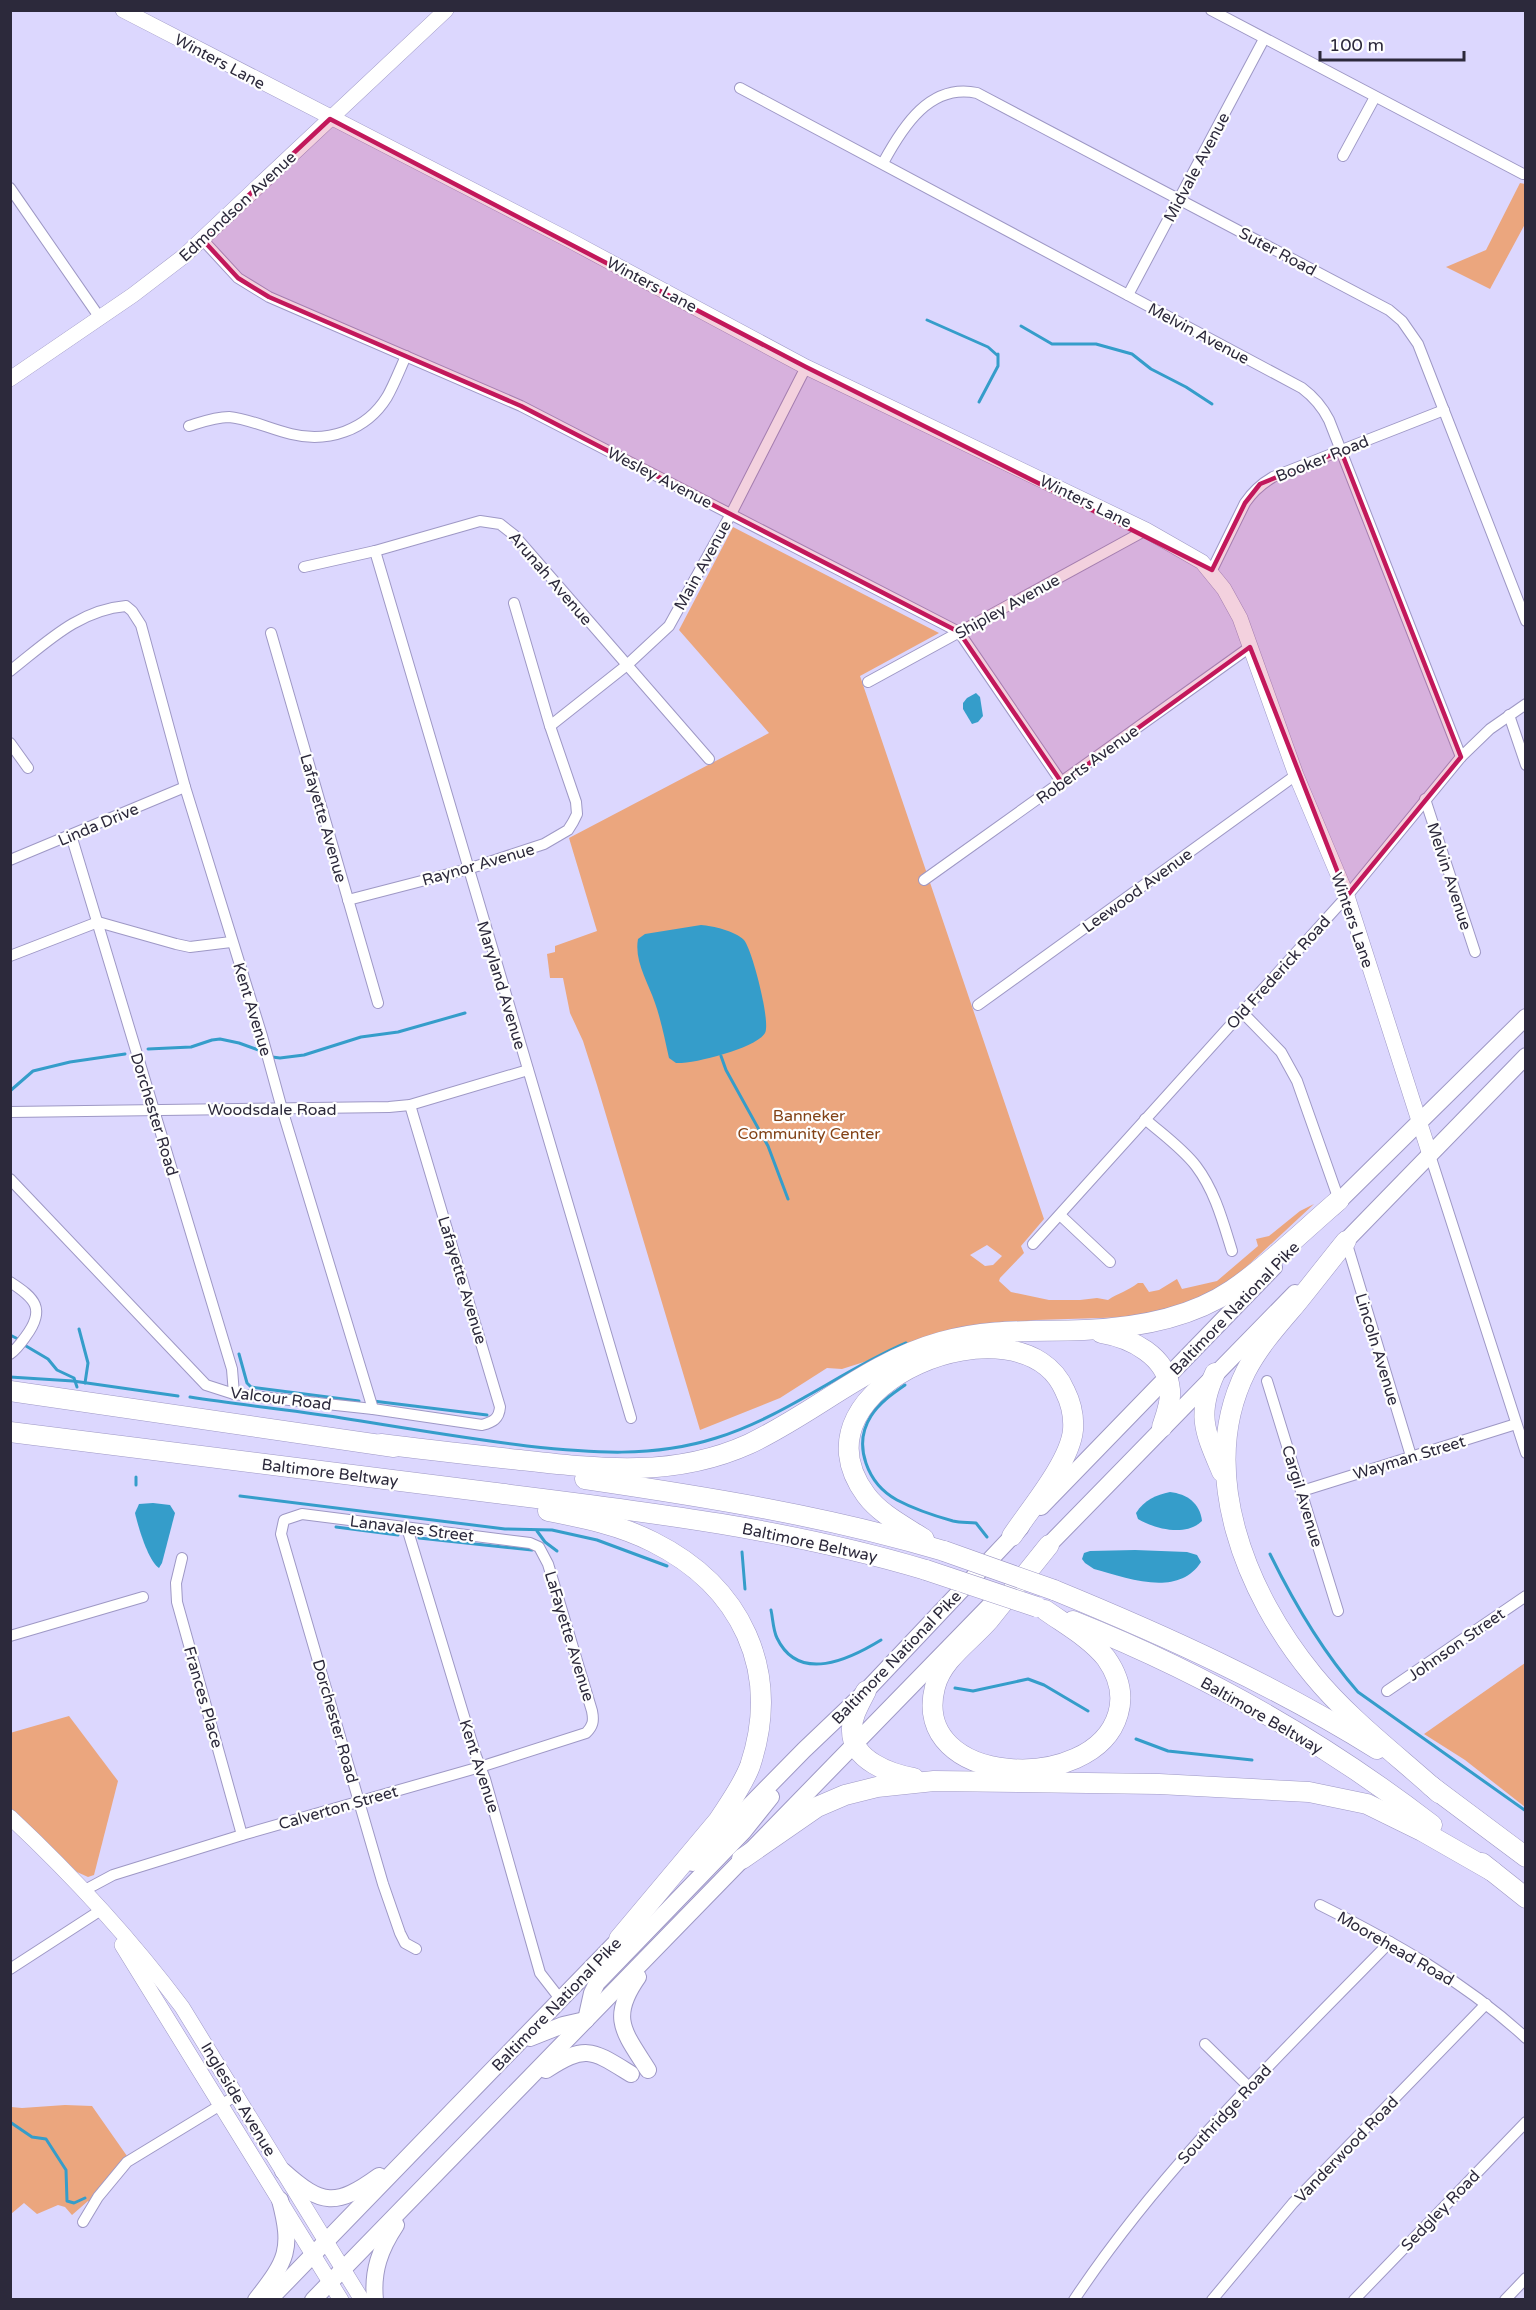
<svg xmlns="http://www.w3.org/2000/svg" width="1536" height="2310" viewBox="0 0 1536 2310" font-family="'Varela Round',sans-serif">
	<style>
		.green { fill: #eba67e; fill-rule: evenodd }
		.water { fill: #359dca }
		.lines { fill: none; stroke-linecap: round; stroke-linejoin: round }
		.stream { stroke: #359dca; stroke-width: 3 }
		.street-casing { stroke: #9e98c5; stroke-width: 12 }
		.secondary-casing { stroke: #9e98c5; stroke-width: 16 }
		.primary-casing { stroke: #9e98c5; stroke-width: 18 }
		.highway-casing { stroke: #9e98c5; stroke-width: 21 }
		.street { stroke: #fff; stroke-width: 10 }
		.secondary { stroke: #fff; stroke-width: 15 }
		.primary { stroke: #fff; stroke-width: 16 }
		.highway { stroke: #fff; stroke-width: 20 }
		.highway-bridge-casing { stroke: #9e98c5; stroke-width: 21; stroke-linecap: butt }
		.highway-bridge { stroke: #fff; stroke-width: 20 }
		.marked { fill: #c2185b; fill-opacity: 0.2; stroke: #c2185b; stroke-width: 4.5; stroke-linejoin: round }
		.labels { text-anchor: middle; stroke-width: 4.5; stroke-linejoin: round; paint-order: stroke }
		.street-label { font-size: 16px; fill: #2c293b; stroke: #fefefe }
		.park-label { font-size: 16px; fill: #824216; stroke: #fefefe }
	</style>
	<rect width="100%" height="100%" fill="#dcd7fe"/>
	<!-- green -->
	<g class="green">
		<path d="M1520,183L1525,184V224L1490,289L1446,267L1486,250Z"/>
		<path d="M733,527L939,633L860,676L1044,1219L1021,1246L1024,1253L1000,1278L999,1281L1011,1292L1049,1300H1080L1097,1298L1108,1300C1118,1293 1128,1291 1138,1283H1143L1149,1292L1159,1290L1177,1279L1182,1289L1217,1281L1258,1246L1256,1239L1269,1236L1300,1211L1314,1204L1229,1283L1190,1306L1131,1317L1036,1320L974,1327L842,1369L827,1368L780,1398L700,1430L597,1085L583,1041L570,1013L563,978H550L547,954L555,952V946L597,931L569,838L769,733L679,630ZM987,1245L1002,1256L993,1265L985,1266L970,1255Z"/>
		<path d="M1525,1663V1807L1465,1760L1424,1734Z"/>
		<path d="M69,1716L118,1781L94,1875L88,1877L77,1872L11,1808L10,1733Z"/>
		<path d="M65,2105L92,2106L127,2156L90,2203L88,2201L72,2215L65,2207L58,2205L37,2214L24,2203L11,2214V2107L22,2108Z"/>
	</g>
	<!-- water -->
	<g class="water">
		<path d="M976,693L980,697L983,716L978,722L972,724L963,709V703L967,698Z"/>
		<path d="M701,925C713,926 735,931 744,940C752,949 771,1022 765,1033C756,1048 694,1064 676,1063L669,1058C665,1040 661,1020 655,1003C648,982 634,961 638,939L645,934Z"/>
		<path d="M1170,1492C1187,1494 1200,1503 1202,1521C1186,1537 1155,1529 1138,1519L1136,1513C1144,1500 1156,1495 1170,1492Z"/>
		<path d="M153,1503L170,1505L175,1513L162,1563L159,1568C148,1561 138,1526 135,1513L139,1504Z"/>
		<path d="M1135,1550L1187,1552L1197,1555L1201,1562C1178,1598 1127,1578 1094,1569L1085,1563L1082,1559L1084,1553L1090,1551Z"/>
	</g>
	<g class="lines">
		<!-- stream -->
		<g class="stream">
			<path d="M927,320L988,347L997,355"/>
			<path d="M1021,326L1052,344H1096L1132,354L1151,369L1186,387L1212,404"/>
			<path d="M979,402L998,366V354"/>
			<path d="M148,1049L191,1047L212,1040L220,1039L239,1043L261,1051"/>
			<path d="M721,1056L726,1070L768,1146L788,1199"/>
			<path d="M272,1057L280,1058L304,1055L361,1037L398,1032L465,1013"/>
			<path d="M10,1091L33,1071L70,1062L125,1054"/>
			<path d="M79,1329L88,1363L85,1383"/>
			<path d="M10,1335L18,1339"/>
			<path d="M26,1346L48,1359L57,1370L74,1378L77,1387"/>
			<path d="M239,1354L247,1383L251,1387L359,1401"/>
			<path d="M10,1377L73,1381L178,1396"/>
			<path d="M905,1385C892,1394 879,1403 871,1416C852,1446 868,1484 897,1500C914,1509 935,1516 953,1521C961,1523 969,1522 976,1523L987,1537"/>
			<path d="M190,1397C247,1406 304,1411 361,1421C416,1430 471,1439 527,1446C591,1453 653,1458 716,1438C784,1417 841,1371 906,1343"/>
			<path d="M373,1401L487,1415"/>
			<path d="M136,1477V1485"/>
			<path d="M240,1496L505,1529L552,1530L597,1540L667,1566"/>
			<path d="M336,1527L398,1535"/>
			<path d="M537,1531L545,1542L557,1551"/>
			<path d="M419,1538L532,1550"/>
			<path d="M742,1552L745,1589"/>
			<path d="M1270,1554C1294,1603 1322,1651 1358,1692L1526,1811"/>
			<path d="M771,1610C773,1619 773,1630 777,1638C799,1684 850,1659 881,1640"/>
			<path d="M955,1688L973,1691L1028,1679L1044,1685L1088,1711"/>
			<path d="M1136,1739L1168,1751L1252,1760"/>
			<path d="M10,2122L32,2137L46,2139L66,2170L67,2201L74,2203L85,2198"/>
		</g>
		<!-- street casing -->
		<g class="street-casing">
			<g id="street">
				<path d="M1211,10L1523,174"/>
				<path d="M740,88L1302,388C1314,397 1322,406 1329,420L1461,757"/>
				<path d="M1343,156L1375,97"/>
				<path d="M883,163C903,126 930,83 977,93L1389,310L1402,321L1418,344L1526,621"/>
				<path d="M10,188L100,318"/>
				<path d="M202,239L238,278L269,297L521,406L959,632L1062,783"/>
				<path d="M1128,295L1264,39"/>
				<path d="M189,426C202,422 215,417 229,417C250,419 270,429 291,434C327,443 366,431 387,397C394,385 400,369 406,356"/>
				<path d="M375,551L631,1418"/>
				<path d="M304,567L375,551L480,521L500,524L514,535L709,759"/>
				<path d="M1211,572L1245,503C1253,491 1261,484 1273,477L1444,410"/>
				<path d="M271,633L378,1003"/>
				<path d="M10,671C46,643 78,610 126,606L132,611L141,625L185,787L262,1036L282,1109L373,1409"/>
				<path d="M868,682L1146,530"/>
				<path d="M1509,715L1526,765"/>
				<path d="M550,726L627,665L669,626L731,514L806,367"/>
				<path d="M10,743L28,768"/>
				<path d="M1425,799L1475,952"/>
				<path d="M71,835L232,1369L234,1394"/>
				<path d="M10,860L185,787"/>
				<path d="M924,880L1250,647"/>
				<path d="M348,900L468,869L544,844L568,830L573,822L577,814L576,802L550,726L514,603"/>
				<path d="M10,956L98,922L176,944L190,947L231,942"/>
				<path d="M978,1005L1296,775"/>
				<path d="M1243,1013L1281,1052L1297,1081L1339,1200"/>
				<path d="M10,1112L389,1107L410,1105L528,1070"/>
				<path d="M1145,1119C1162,1134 1182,1148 1196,1166C1215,1191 1223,1222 1232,1251"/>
				<path d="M1430,1155L1526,1453"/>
				<path d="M10,1179L206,1385L234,1394L373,1409L482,1425C493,1422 499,1419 500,1407L410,1105"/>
				<path d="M1060,1215L1110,1262"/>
				<path d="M1346,1241L1411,1456"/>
				<path d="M1033,1244L1347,896L1461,757L1490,729L1526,704"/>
				<path d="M10,1282C35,1298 46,1309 26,1336C21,1343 17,1349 10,1354"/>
				<path d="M1267,1381L1338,1611"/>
				<path d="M1302,1491L1516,1424"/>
				<path d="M407,1528L476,1756L485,1779L540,1973L561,2000"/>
				<path d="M182,1558L176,1583L177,1602L242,1835"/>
				<path d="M10,1636L143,1597"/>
				<path d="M1387,1691L1526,1596"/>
				<path d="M85,1890L113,1875L242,1835L480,1767L586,1733C593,1726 594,1721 592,1711L548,1564L539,1547L530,1543L302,1514L284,1520L281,1534L383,1884L400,1933L405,1943L416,1949"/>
				<path d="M1320,1905C1394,1942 1465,1982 1526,2038"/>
				<path d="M10,1969L101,1910"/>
				<path d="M1205,2044L1249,2087"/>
				<path d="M83,2222L98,2197L127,2162L237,2095"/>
				<path d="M1074,2300C1162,2167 1279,2056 1390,1942"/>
				<path d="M1212,2300L1293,2203L1486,2004"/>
				<path d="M1354,2300L1526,2122"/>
				<path d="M1505,2300L1526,2278"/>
			</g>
		</g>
		<!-- secondary casing -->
		<g class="secondary-casing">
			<g id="secondary">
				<path d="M123,10L571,241L806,367L1146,530L1202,562L1224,589L1240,618L1296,775L1347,896L1430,1155"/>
				<path d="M10,379L133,295L184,256L446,10"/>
				<path d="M10,1817C73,1876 131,1939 182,2007L362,2300"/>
				<path d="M122,1945L341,2300"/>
			</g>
		</g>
		<!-- primary casing -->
		<g class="primary-casing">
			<g id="primary">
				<path d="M1332,1208L1526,1017"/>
				<path d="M1338,1249L1526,1056"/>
				<path d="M1041,1507L1274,1267"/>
				<path d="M1040,1554L1295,1293"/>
				<path d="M693,1863L804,1750L866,1691L1021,1527"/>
				<path d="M638,1977C609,2018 624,2032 648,2070"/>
				<path d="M586,2020L592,1993L597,1983L743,1832L771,1797"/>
				<path d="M530,2038L563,2025L585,2020"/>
				<path d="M546,2070C586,2044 592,2050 631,2074"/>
				<path d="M283,2171C322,2206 336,2207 379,2176"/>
				<path d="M256,2300C287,2260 293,2250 280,2200"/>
				<path d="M269,2300L627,1931"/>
				<path d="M313,2300L997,1598"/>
				<path d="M375,2300C372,2271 380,2249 396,2225"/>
			</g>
		</g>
		<!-- highway casing -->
		<g class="highway-casing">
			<g id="highway">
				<path d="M1346,1241C1329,1262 1312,1284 1295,1305C1277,1326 1259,1346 1246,1371C1196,1471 1246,1594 1313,1675C1349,1719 1397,1755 1439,1793"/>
				<path d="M1101,1333C1131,1338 1167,1356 1170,1390C1171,1402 1166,1415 1162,1427"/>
				<path d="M1215,1373C1196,1415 1205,1432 1222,1472"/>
				<path d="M10,1391L394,1447"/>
				<path d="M10,1432C172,1452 334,1472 496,1493C641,1511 785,1528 926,1570"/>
				<path d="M381,1444C428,1450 474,1455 520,1460C600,1469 674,1478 749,1444C815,1413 869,1362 941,1342C992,1328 1033,1332 1084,1330C1136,1328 1189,1319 1232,1290C1268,1266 1306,1228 1339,1200"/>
				<path d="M585,1479C707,1497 826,1516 944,1551"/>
				<path d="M548,1511C584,1518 620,1525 653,1542C741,1586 782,1670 750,1766C743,1785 729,1804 718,1821L619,1939"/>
				<path d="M924,1539C904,1526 880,1514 866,1495C783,1384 1023,1291 1065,1391C1071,1403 1074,1417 1073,1430C1070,1462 1030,1509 1012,1536"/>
				<path d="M1054,1590C1166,1636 1274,1685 1377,1749"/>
				<path d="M1045,1610C1066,1625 1090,1638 1106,1658C1118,1675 1124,1694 1118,1714C1094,1796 909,1787 935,1687C942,1659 971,1641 989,1620C1009,1595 1029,1570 1049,1545"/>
				<path d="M1073,1621C1201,1672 1323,1741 1432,1825"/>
				<path d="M866,1691C860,1703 851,1717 852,1731C852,1760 890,1774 914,1778"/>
				<path d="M1431,1786L1526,1857"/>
				<path d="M742,1859L817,1807L845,1795L877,1787L934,1781L1159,1784L1309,1792L1367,1804L1422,1831L1492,1871"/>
				<path d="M1482,1863L1526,1898"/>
			</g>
		</g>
		<!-- street -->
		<use href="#street" class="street"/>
		<!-- secondary -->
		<use href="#secondary" class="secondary"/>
		<!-- primary -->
		<use href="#primary" class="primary"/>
		<!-- highway -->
		<use href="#highway" class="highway"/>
		<!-- highway-bridge casing -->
		<g class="highway-bridge-casing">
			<g id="highway-bridge">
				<path d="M944,1551L1054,1590"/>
				<path d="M926,1570L1037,1607"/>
			</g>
		</g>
		<!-- highway-bridge -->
		<use href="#highway-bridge" class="highway-bridge"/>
	</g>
	<!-- marked area -->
	<path class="marked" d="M330,119L806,367L1212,570L1245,503L1260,484L1341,451L1461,757L1347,896L1250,647L1062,783L959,632L521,406L269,297L238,278L202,239Z"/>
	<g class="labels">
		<!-- street labels -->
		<g class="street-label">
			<text transform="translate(220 61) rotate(28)" y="6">Winters Lane</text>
			<text transform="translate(1196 167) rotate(-62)" y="6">Midvale Avenue</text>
			<text transform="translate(237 206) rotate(-43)" y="6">Edmondson Avenue</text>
			<text transform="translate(1278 251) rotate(28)" y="6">Suter Road</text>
			<text transform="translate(652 284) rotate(28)" y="6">Winters Lane</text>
			<text transform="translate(1199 333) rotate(28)" y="6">Melvin Avenue</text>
			<text transform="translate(1322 458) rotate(-22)" y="6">Booker Road</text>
			<text transform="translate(660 477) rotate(27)" y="6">Wesley Avenue</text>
			<text transform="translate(1086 501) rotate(26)" y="6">Winters Lane</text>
			<text transform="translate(702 565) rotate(-61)" y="6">Main Avenue</text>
			<text transform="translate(551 578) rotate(49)" y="6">Arunah Avenue</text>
			<text transform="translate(1007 606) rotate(-29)" y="6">Shipley Avenue</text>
			<text transform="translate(1087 764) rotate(-36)" y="6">Roberts Avenue</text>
			<text transform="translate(324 818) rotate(74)" y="6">Lafayette Avenue</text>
			<text transform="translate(98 824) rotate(-23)" y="6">Linda Drive</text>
			<text transform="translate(478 864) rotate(-16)" y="6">Raynor Avenue</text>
			<text transform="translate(1450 876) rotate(72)" y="6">Melvin Avenue</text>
			<text transform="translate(1137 890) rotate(-36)" y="6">Leewood Avenue</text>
			<text transform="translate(1353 920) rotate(71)" y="6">Winters Lane</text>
			<text transform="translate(1278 972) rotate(-48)" y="6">Old Frederick Road</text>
			<text transform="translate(502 985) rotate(73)" y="6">Maryland Avenue</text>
			<text transform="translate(253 1009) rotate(73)" y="6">Kent Avenue</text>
			<text x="272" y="1115">Woodsdale Road</text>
			<text transform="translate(155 1114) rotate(73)" y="6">Dorchester Road</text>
			<text transform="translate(463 1280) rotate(73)" y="6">Lafayette Avenue</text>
			<text transform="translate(1234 1308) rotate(-46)" y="6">Baltimore National Pike</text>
			<text transform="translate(1378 1349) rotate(73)" y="6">Lincoln Avenue</text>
			<text transform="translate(281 1398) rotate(7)" y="6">Valcour Road</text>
			<text transform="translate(1409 1457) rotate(-17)" y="6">Wayman Street</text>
			<text transform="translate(330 1472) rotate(7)" y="6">Baltimore Beltway</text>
			<text transform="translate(1303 1496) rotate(73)" y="6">Cargil Avenue</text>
			<text transform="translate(412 1528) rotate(7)" y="6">Lanavales Street</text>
			<text transform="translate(810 1542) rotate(12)" y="6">Baltimore Beltway</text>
			<text transform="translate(570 1636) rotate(73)" y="6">LaFayette Avenue</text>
			<text transform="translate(1456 1644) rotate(-35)" y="6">Johnson Street</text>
			<text transform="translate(896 1657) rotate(-46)" y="6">Baltimore National Pike</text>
			<text transform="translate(204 1697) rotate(74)" y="6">Frances Place</text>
			<text transform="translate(1262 1715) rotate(30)" y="6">Baltimore Beltway</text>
			<text transform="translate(336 1721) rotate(74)" y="6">Dorchester Road</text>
			<text transform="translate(480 1766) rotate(72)" y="6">Kent Avenue</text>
			<text transform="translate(338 1807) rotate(-16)" y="6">Calverton Street</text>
			<text transform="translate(1396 1948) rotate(30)" y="6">Moorehead Road</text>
			<text transform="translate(556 2004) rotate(-46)" y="6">Baltimore National Pike</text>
			<text transform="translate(239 2099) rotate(59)" y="6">Ingleside Avenue</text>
			<text transform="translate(1224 2114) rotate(-47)" y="6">Southridge Road</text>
			<text transform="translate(1346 2149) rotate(-46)" y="6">Vanderwood Road</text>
			<text transform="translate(1440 2210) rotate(-46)" y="6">Sedgley Road</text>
		</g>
		<!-- park labels -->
		<g class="park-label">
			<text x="809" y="1121">Banneker<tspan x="809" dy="18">Community Center</tspan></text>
		</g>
	</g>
	<!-- border -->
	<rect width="1536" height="2310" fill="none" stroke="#2c293b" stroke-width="24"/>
	<!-- scale -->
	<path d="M1320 51v9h144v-9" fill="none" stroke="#2c293b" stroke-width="3"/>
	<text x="1329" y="51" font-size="18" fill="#2c293b" stroke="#fefefe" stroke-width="4.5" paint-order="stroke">100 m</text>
</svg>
